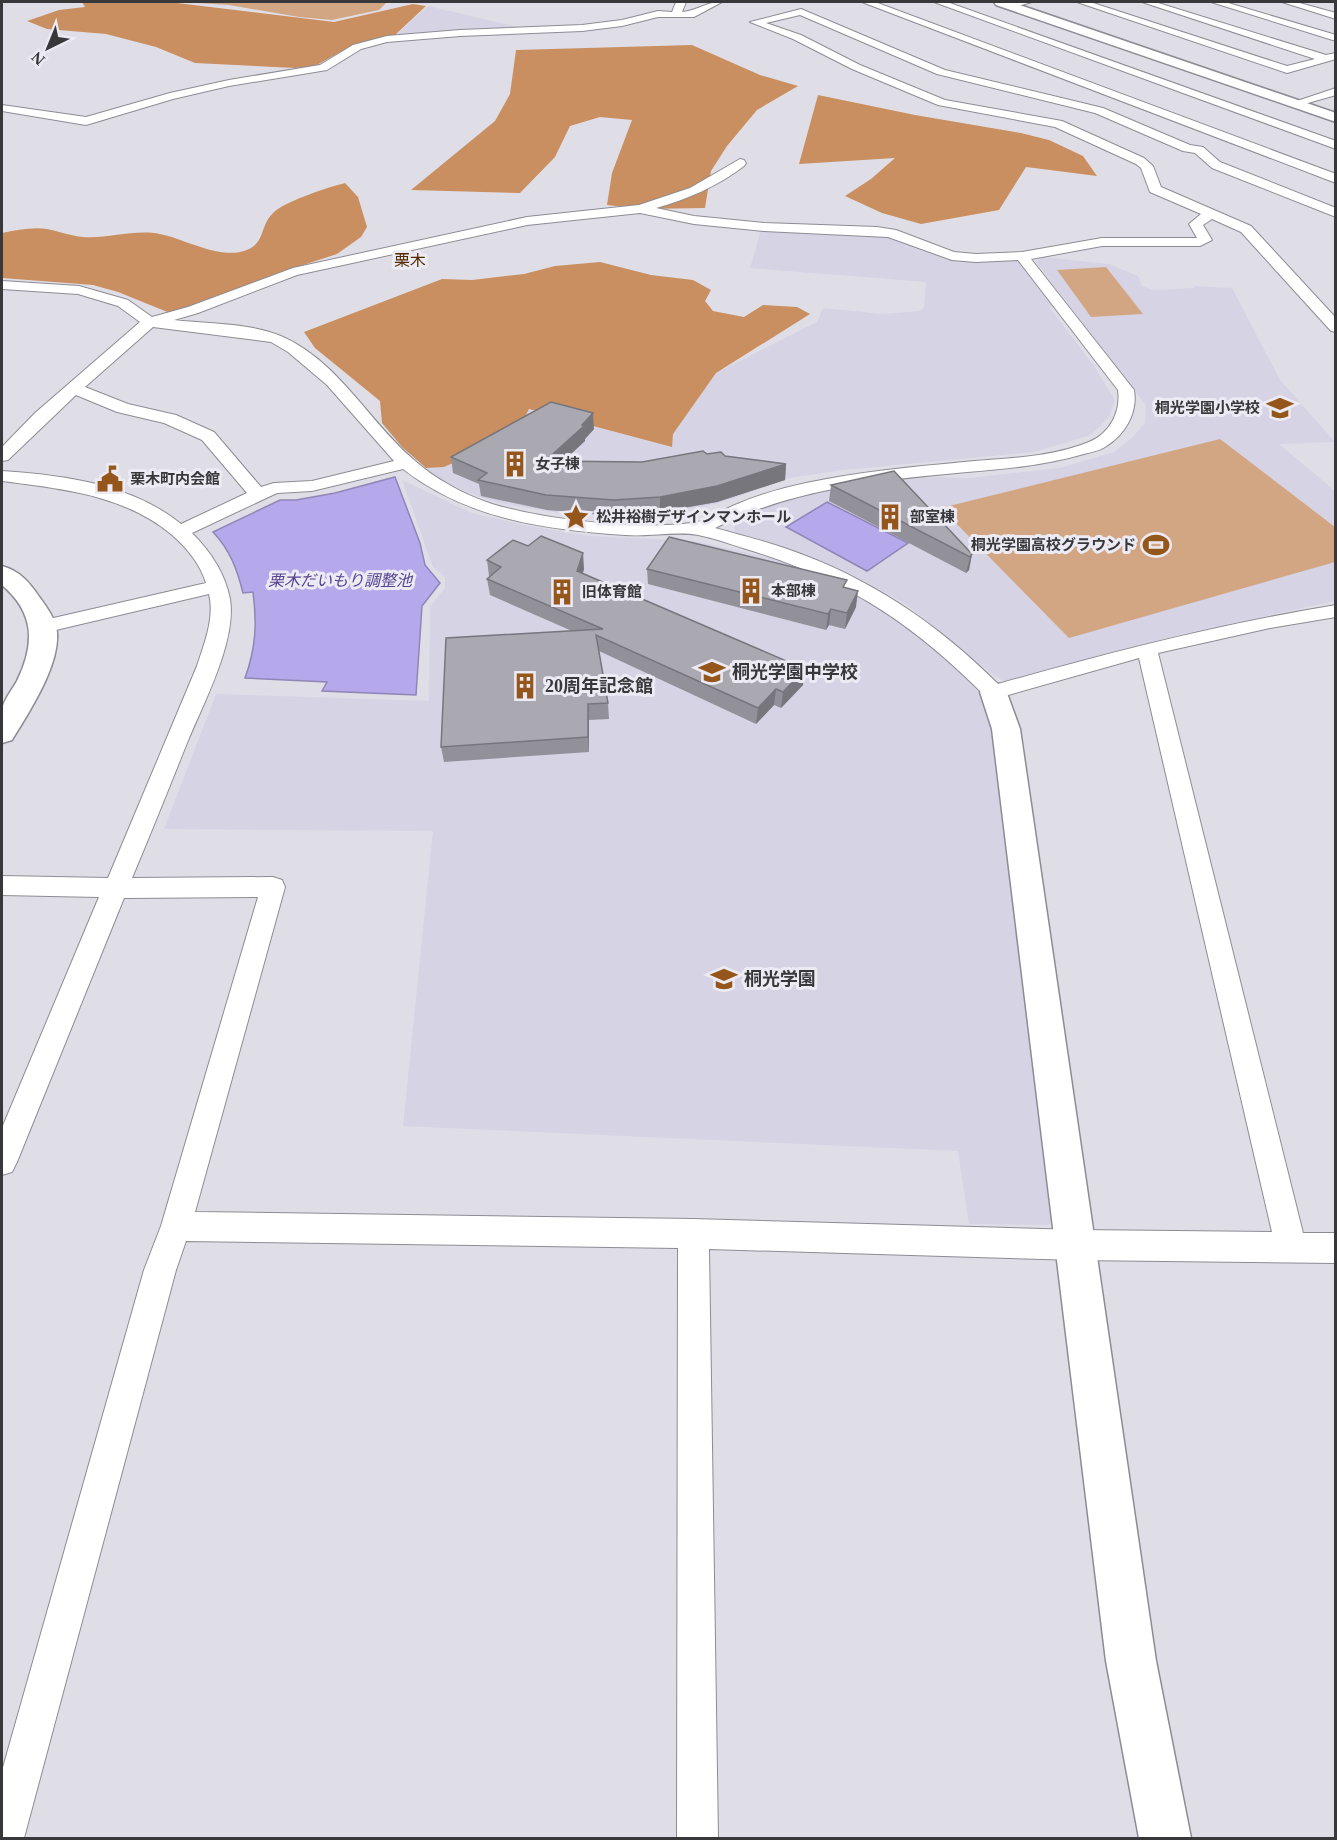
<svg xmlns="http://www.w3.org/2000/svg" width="1337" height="1840" viewBox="0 0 1337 1840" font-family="'Times New Roman','Noto Sans JP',serif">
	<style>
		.built { fill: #d5d3e4 }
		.green { fill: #d3a683 }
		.forest { fill: #ca8f60 }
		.water { fill: #b5a8eb; stroke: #9086b6; stroke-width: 1.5 }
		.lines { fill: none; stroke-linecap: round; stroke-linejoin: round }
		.street-casing { stroke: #8d8c94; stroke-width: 2 }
		.secondary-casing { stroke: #8d8c94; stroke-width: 3 }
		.street { fill: #fff; fill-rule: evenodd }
		.secondary { fill: #fff; fill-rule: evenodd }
		.wall { fill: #929199 }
		.shaded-wall { fill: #77767d }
		.building { fill: #aaa9b2; stroke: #77767d; stroke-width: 1.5 }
		.labels { text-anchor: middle; stroke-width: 6; stroke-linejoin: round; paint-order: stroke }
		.far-poi-label { font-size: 15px; font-weight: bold; fill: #38383b; stroke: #ecebf4; text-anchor: start }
		.far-neighbourhood-label { font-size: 16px; fill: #532a00; stroke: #ecebf4 }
		.far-water-label { font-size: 16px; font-style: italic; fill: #574392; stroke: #ecebf4 }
		.poi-label { font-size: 18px; font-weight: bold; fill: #38383b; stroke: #ecebf4; text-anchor: start }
	</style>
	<rect width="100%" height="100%" fill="#dfdee7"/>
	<!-- built -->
	<g class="built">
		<path d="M428,6L522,28L394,37Z"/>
		<path d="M761,230L884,235L946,258L980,261L1011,259L1020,261L1053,306L1049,307L1094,366L1115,400L1109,417L1091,435L1034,452L843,470L789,478L732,499L702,507L631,516L564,514L499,503L477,496L435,477L426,468L445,467L485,449L528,409L671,447L673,434L716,373L817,322L823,308L883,314L919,311L924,308L926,282L750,268Z"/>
		<path d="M1043,257L1109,264L1138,276L1142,286L1152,290L1195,288L1194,286L1232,288L1280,380L1335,442L1279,444L1335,491V601L1186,633L1004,681L996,677L907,605L859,578L790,549L735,534L734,522L741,515L825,489L887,481L938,477L968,478L1060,468L1114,452L1133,437L1145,423L1146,405L1036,262Z"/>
		<path d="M402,480L472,513L528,526L590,536L695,541L784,561L826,577L865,598L908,627L956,666L979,693L994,717L1056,1218L1048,1225L969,1224L958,1151L403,1126L433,831L164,829L216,694L429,701L430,607L445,588V577L433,567Z"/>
	</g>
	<!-- green -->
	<g class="green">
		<path d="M182,2H395L386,3L379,10L332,20L299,17L229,5Z"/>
		<path d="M1106,267L1143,314L1091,317L1057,270Z"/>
		<path d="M1220,439L1335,527V562L1069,638L941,508Z"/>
	</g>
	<!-- forest -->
	<g class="forest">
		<path d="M82,2L177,3L334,22L413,4L426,6L395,35L351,46L315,66L295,68L195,63L156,47L106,34L47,29L27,21L59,10L85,7Z"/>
		<path d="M692,45L760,75L798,86L757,110L727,146L711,171L705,208L644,209L607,205L612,173L632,120L600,117L570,126L555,157L520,193L411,190L495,121L510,94L516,50Z"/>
		<path d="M818,95L915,115L1021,133L1049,140L1083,156L1097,176L1026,167L999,210L921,224L882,213L845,196L871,179L895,158L799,164Z"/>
		<path d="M345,183L358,197L367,227L361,237L337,254L285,271L204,304L170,313L118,292L93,285L2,278V233C16,230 33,227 47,229C59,231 70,236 83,237C108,239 134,229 160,234C184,239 215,257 240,252C267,246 258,228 273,213C283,202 329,187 345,183Z"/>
		<path d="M600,262L651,275L693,280L711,290L705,301L713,311L744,317L763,305L797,307L810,314L716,373L673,434L672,447L529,409L518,431L485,449L444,467L426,468L402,447L382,423L380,401L315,348L304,332L442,279L472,280L524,274L555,266Z"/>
	</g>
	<!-- water -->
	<g class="water">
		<path d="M395,477L420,543L425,565L440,583L422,606L416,695L322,691L327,682L245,678C256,648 257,623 253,592L243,593C237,569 230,550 213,532L280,500H296L335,493Z"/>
		<path d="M827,502L908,543L867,571L786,527Z"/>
	</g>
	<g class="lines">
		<!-- street casing -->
		<g class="street-casing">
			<g id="street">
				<path d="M676,2H686L682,12C697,11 707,1 722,2L694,17H658L622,26L582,31L460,36L387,42L361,49L327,70L229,86L173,99L86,125L2,111V105L86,117L170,93L229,80L320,65L353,45L387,36L460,30L582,25L622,20L658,11L672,12Z"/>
				<path d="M862,2H875L1336,174V183Z"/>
				<path d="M934,2H947L1336,141V149Z"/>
				<path d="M1014,2H1032L1011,8L1006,5Z"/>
				<path d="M1077,2H1090L1287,66L1315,59L1142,2H1155L1326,55L1336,53V59L1287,73Z"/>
				<path d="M1211,2H1225L1336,35V41Z"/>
				<path d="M1282,2H1296L1336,13V19Z"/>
				<path d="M801,9L945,70L1103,108L1190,145L1203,147L1220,162L1336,208V217L1212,168L1195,153L1183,151L1095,113L937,74L800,15L766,23L801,35L860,65L945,100L1062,121L1144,158L1153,166L1161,187L1251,226L1336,318V332L1331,331L1241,232L1212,219L1203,225L1212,240L1200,246H1102L1031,259L1134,390C1138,413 1125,435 1105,447C1099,451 1091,452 1084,454C1045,465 1007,469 967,472C880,480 794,488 715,528C740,535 765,541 790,550C870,578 938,624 998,684C1111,652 1220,624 1336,605V617L1270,628L1158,653L1303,1233H1336V1263L1077,1260L709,1249L718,1838H677L678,1248L186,1241L176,1270L24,1838H2V1771L144,1270L161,1226L258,897L124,898L17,1162L12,1172L2,1175V1128L99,897L2,895V876L108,878L197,666C204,644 215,618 209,594L43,633L36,632L33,627L36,622L206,583C200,563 186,547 171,534C122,494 62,489 2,481V471C63,475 132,484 181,524L247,493L202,440L164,423L117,412L76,395L8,460L2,461V447L35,413L140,322L118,306L78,294L2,289V281L79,286L128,300L152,317L188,307L293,268L527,217L639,205L690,188L740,159L744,160L746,163L744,166C718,186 688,199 656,208L694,216L764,223L877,227L896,230L954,252L976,254L1022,252L1102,238H1197L1189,224L1201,214L1150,192L1141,168L1136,164L1055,127L938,105L852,69L793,39L750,22ZM640,213L694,224L764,231L888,237L952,260L976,262L1018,260L1118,390C1121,412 1110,433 1089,442C1050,458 1005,458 964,462C911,467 858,472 806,483C782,488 758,495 735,505C722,510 706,522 692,523C636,530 546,520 492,504C465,495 435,479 414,460C369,422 339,362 283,337C254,323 206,324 174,320L198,313L297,275L527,225ZM153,327L271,342L288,352L327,385L394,461L312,481L274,483L261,487L214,432L176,415L128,404L85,387ZM403,469C467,519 546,530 625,535C649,537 675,531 698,535C714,538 730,544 746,549C846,579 914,624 986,697L994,699L1139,658L1272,1232L1077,1230L693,1219L195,1212L285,887L282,880L273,877L132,878C151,833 169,788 187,743C203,704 237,641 230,599C225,573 211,552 192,533L277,493L312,491Z"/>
				<path d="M1336,88V95L1294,107L1288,104Z"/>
			</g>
		</g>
		<!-- secondary casing -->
		<g class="secondary-casing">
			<g id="secondary">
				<path d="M994,2H1011L1336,113V122L996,5Z"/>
				<path d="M2,566C20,571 30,583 40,598C46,606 53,616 56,626C64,660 29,712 12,740L2,743C1,734 0,720 2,710C3,701 12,690 17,681C35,644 35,613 2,585Z"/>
				<path d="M994,683L1004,685L1020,729L1156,1661L1191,1838H1139L1106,1661L992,729L980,692L984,685Z"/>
			</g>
		</g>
		<!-- street -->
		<use href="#street" class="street"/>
		<!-- secondary -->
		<use href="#secondary" class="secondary"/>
	</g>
	<!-- wall -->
	<g class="wall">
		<path d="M594,429L585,439V441L563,461L642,462L707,454L725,456L786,464L785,480L717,502L660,512L614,516L547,510L481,496L479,484L453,473L451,457Z"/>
		<path d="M831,485L972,554L969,570L966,573L829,501Z"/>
		<path d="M487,560L584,569L583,573L803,685L781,708L774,705L756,724L599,651L608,703L609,719L589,720V752L444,762L441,747L572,631L490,595L487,579L490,577L489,576Z"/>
		<path d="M647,569L846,588L856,607L845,629L829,625L826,630L648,584Z"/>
	</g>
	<!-- shaded-wall -->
	<g class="shaded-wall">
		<path d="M593,413L594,429L585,439V441L547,476L545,461Z"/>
		<path d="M786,464L785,480L717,502L660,512V497Z"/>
		<path d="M583,553L584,569L578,586L577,571Z"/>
		<path d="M972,554L969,570L966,573L970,557Z"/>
		<path d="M858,591L856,607L845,629L847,613Z"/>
		<path d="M831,609L829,625L826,630L828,614Z"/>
		<path d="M805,669L803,685L781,708L783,692Z"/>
		<path d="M776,689L774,705L756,724L758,708Z"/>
		<path d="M588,704L589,720V752L588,737Z"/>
	</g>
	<!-- building -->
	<g class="building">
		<path d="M551,402L593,413L582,425L584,426L545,461L642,462L703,451L707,454L721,452L725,456L786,464L717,486L660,497L614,500L546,495L478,480L487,473L451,457Z"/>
		<path d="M894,471L972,554L970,557L831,485Z"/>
		<path d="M541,536L583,553L577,571L805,669L783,692L776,689L758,708L596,635L608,703L588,704V737L441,747L446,638L603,629L487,579L501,567L487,560L513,540L528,546Z"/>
		<path d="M669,537L847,580L843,587L858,591L847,613L831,609L828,614L647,569Z"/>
	</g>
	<!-- icons -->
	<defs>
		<g id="school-bare" transform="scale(2.07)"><path d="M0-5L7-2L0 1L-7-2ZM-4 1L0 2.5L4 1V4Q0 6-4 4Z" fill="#94561b" stroke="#ecebf4" stroke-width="2.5" paint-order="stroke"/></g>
		<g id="building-bare" transform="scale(2.07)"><path d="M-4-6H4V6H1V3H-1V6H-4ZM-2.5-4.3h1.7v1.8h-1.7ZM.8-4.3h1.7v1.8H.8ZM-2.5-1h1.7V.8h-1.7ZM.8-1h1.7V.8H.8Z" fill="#94561b" stroke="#ecebf4" stroke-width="2.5" paint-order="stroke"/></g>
		<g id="civic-bare" transform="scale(2.07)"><path d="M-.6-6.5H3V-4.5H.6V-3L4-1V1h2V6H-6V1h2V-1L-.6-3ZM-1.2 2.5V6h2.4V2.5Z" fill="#94561b" stroke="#ecebf4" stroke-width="2.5" paint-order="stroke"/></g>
		<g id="sight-bare" transform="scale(2.07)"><path d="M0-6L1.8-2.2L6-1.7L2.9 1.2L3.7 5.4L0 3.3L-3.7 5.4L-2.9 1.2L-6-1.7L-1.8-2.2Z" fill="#94561b" stroke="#ecebf4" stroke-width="2.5" paint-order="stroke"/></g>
		<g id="stadium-bare" transform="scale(2.07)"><path d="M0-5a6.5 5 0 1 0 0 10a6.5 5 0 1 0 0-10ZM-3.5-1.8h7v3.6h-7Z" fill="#94561b" stroke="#ecebf4" stroke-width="2.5" paint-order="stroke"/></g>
	</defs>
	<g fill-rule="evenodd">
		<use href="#school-bare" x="1280" y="408"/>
		<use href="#building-bare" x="515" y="464"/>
		<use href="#civic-bare" x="110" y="479"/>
		<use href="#sight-bare" x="576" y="517"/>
		<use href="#building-bare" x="890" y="517"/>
		<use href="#stadium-bare" x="1156" y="545"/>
		<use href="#building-bare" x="751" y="591"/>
		<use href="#building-bare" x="562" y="592"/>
		<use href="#school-bare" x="712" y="672"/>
		<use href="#building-bare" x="525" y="686"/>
		<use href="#school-bare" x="724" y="979"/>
	</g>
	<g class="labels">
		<!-- far-poi labels -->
		<g class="far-poi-label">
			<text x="1260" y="413" text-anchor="end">桐光学園小学校</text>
			<text x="535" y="469">女子棟</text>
			<text x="130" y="484">栗木町内会館</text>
			<text x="596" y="522">松井裕樹デザインマンホール</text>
			<text x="910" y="522">部室棟</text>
			<text x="1136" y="550" text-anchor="end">桐光学園高校グラウンド</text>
			<text x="771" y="596">本部棟</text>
			<text x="582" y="597">旧体育館</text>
		</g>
		<!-- far-neighbourhood labels -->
		<g class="far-neighbourhood-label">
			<text x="410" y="266">栗木</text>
		</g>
		<!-- far-water labels -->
		<g class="far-water-label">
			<text x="340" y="586">栗木だいもり調整池</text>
		</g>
		<!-- poi labels -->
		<g class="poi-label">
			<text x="732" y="678">桐光学園中学校</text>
			<text x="545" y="692">20周年記念館</text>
			<text x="744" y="985">桐光学園</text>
		</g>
	</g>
	<!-- border -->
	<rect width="1337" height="1840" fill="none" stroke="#38383b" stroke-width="6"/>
	<!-- north arrow -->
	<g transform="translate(48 48) rotate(223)" stroke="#ecebf4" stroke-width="4.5" paint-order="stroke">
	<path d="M0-4.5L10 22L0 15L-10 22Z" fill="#38383b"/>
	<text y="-9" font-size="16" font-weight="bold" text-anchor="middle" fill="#38383b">N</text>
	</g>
</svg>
